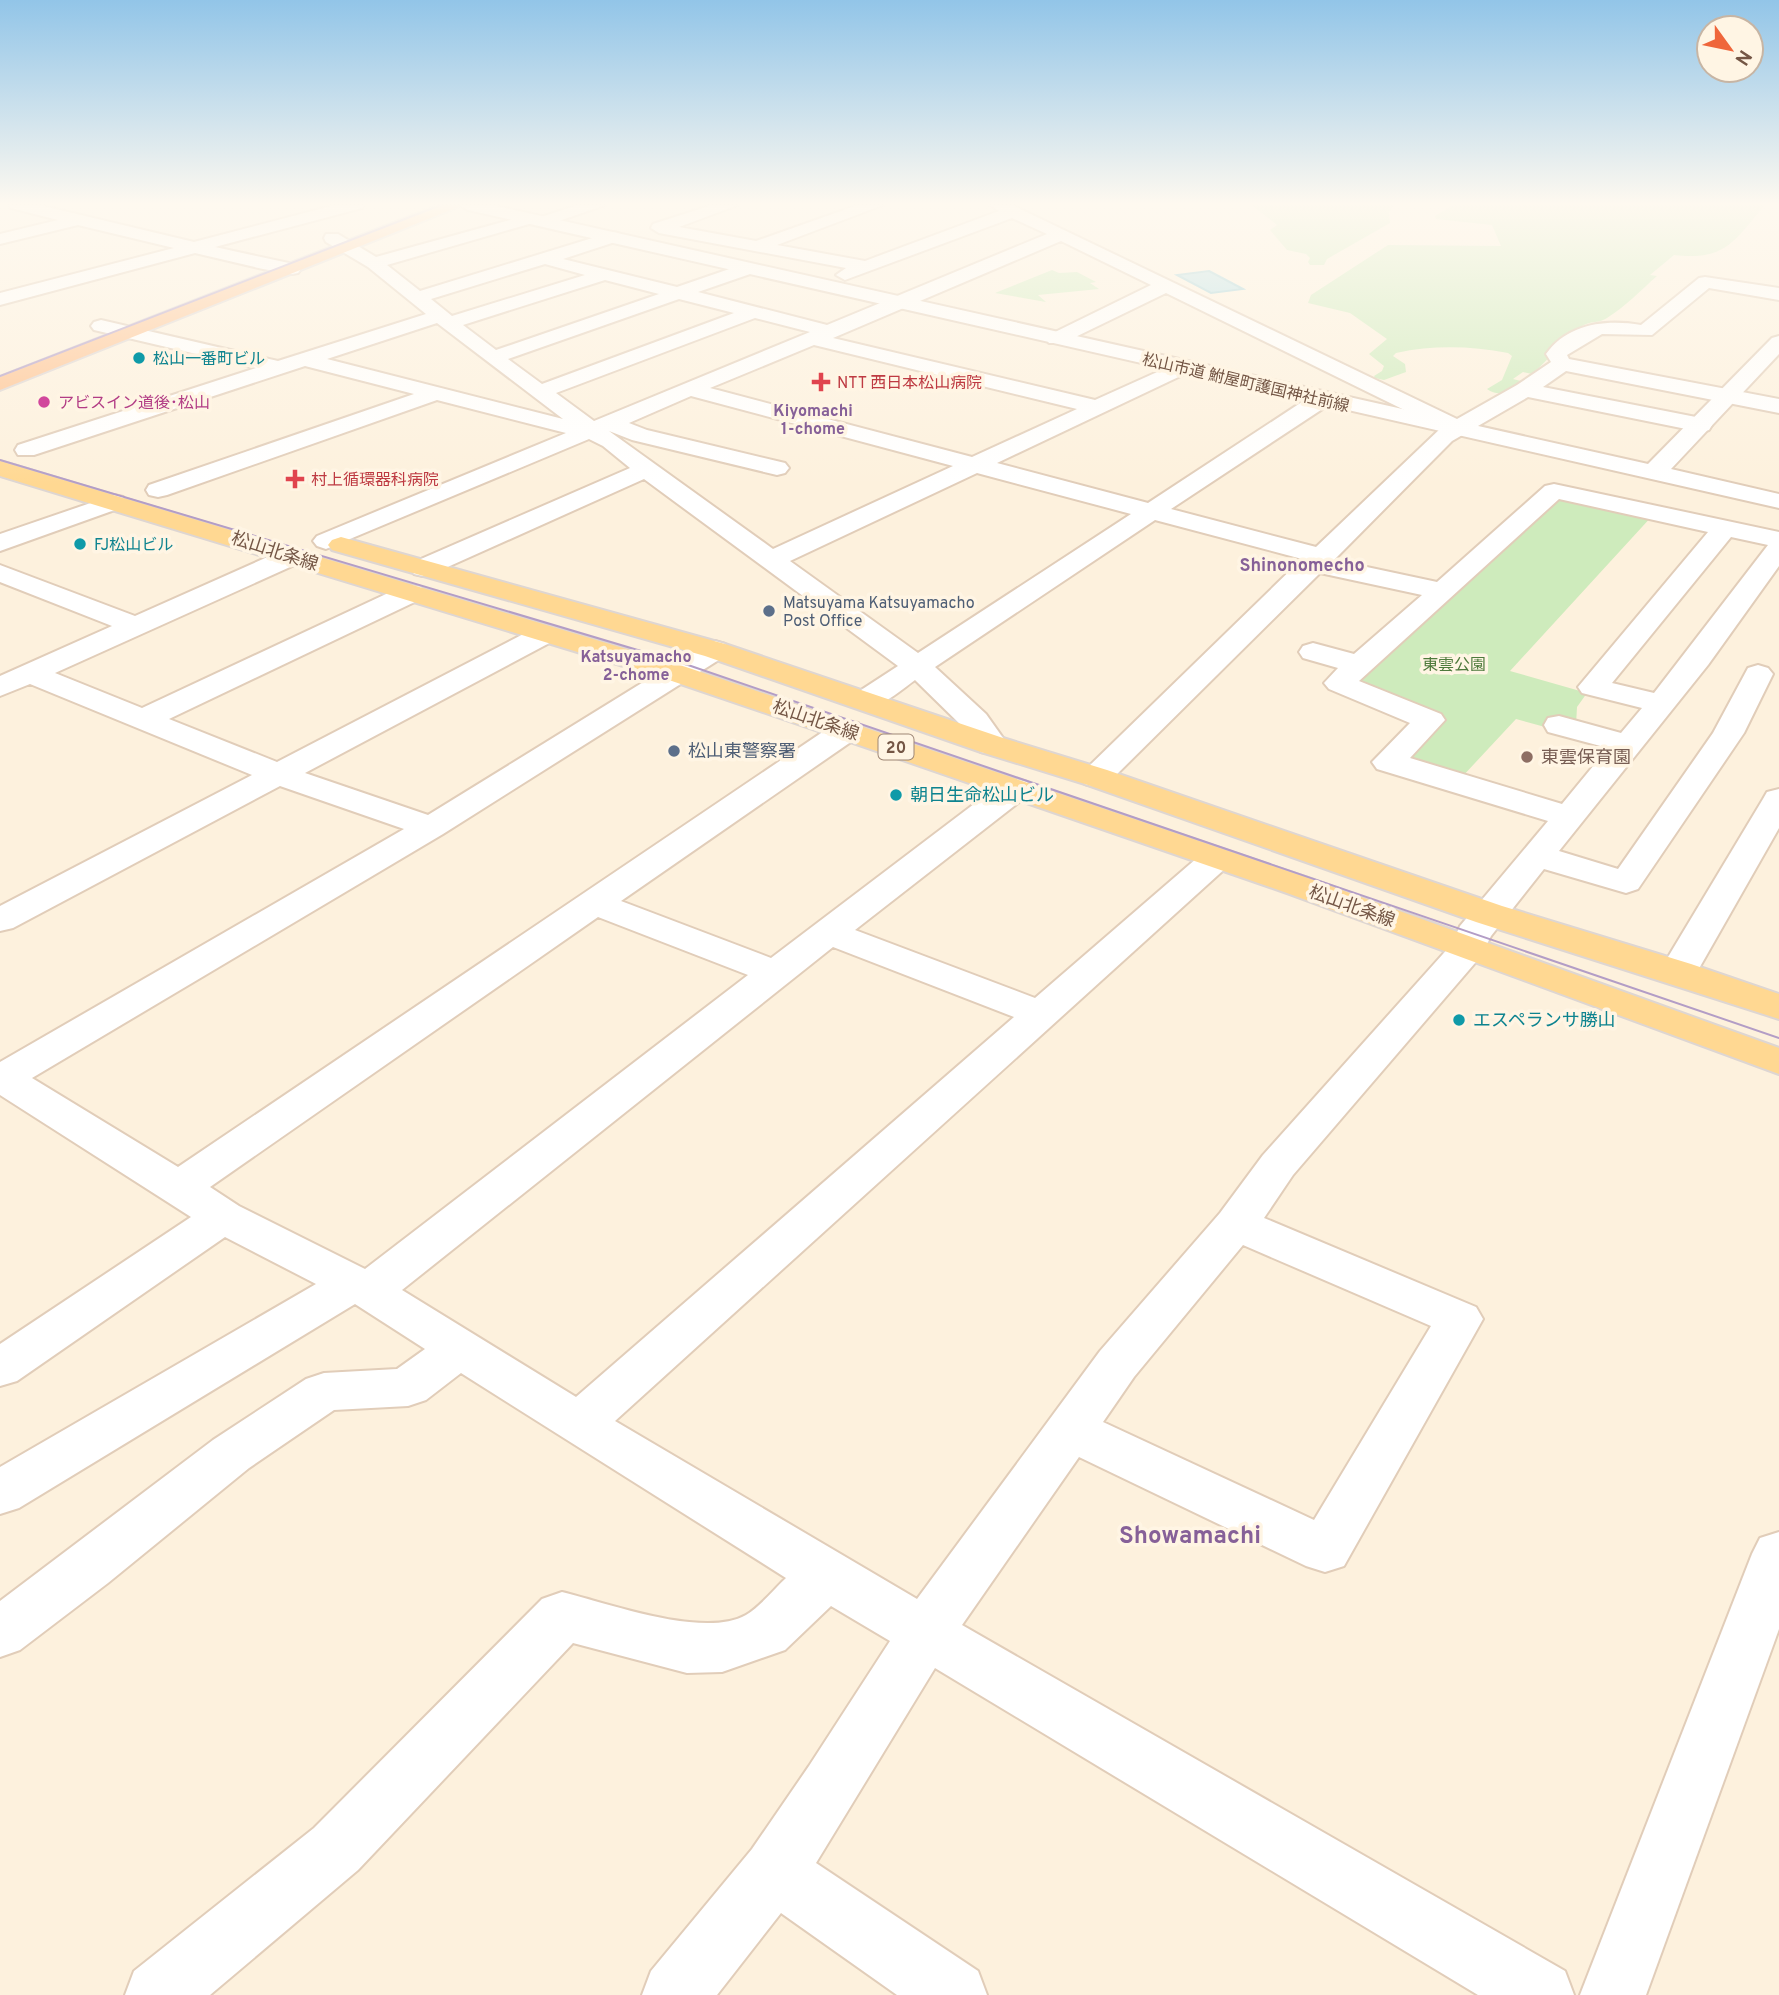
<svg xmlns="http://www.w3.org/2000/svg" width="1779" height="1995" viewBox="0 0 1779 1995" font-family="Overpass,'Noto Sans JP',sans-serif">
	<style>
		.green { fill: #ceebbc }
		.water { fill: #b1dee7; stroke: #97ced9; stroke-width: 2 }
		.lines { fill: none; stroke-linecap: round; stroke-linejoin: round }
		.minor-casing { stroke: #e1cdb9; stroke-width: 4 }
		.tertiary-casing { stroke: #e1cdb9; stroke-width: 4 }
		.primary-casing { stroke: #ded6d2; stroke-width: 4 }
		.trunk-casing { stroke: #ded6d2; stroke-width: 4 }
		.minor { fill: #fff; fill-rule: evenodd }
		.tertiary { fill: #fff; fill-rule: evenodd }
		.primary { fill: #ffd892; fill-rule: evenodd }
		.trunk { fill: #fec391; fill-rule: evenodd }
		.tram { stroke: #b39dc6; stroke-width: 2 }
		.culture-dot { fill: #0f9aa8; stroke: #fff5e4; stroke-width: 2.5 }
		.health-dot { fill: #e0444e; stroke: #fff5e4; stroke-width: 2.5 }
		.hotel-dot { fill: #d1479c; stroke: #fff5e4; stroke-width: 2.5 }
		.service-dot { fill: #5c6f8a; stroke: #fff5e4; stroke-width: 2.5 }
		.education-dot { fill: #8d6e63; stroke: #fff5e4; stroke-width: 2.5 }
		.labels { text-anchor: middle; stroke-width: 7; stroke-linejoin: round; paint-order: stroke }
		.far-culture-label { font-size: 16px; fill: #0d838f; stroke: #fff5e4; text-anchor: start }
		.far-health-label { font-size: 16px; fill: #be3a42; stroke: #fff5e4; text-anchor: start }
		.far-street-label { font-size: 16px; fill: #745645; stroke: #fff5e4 }
		.far-hotel-label { font-size: 16px; fill: #b23c85; stroke: #fff5e4; text-anchor: start }
		.far-neighbourhood-label { font-size: 16px; font-weight: bold; fill: #866098; stroke: #fff5e4 }
		.far-service-label { font-size: 16px; fill: #4e5e75; stroke: #fff5e4; text-anchor: start }
		.far-park-label { font-size: 16px; fill: #4e7a3c; stroke: #fff5e4 }
		.shield { fill: #fff5e4; stroke: #9e8675; stroke-width: 2 }
		.shield-label { font-size: 16px; font-weight: bold; fill: #745645 }
		.street-label { font-size: 18px; fill: #745645; stroke: #fff5e4 }
		.far-quarter-label { font-size: 18px; font-weight: bold; fill: #866098; stroke: #fff5e4 }
		.service-label { font-size: 18px; fill: #4e5e75; stroke: #fff5e4; text-anchor: start }
		.education-label { font-size: 18px; fill: #785e54; stroke: #fff5e4; text-anchor: start }
		.culture-label { font-size: 18px; fill: #0d838f; stroke: #fff5e4; text-anchor: start }
		.near-quarter-label { font-size: 24px; font-weight: bold; fill: #866098; stroke: #fff5e4 }
	</style>
	<rect width="100%" height="100%" fill="#fdf1dd"/>
	<!-- green -->
	<g class="green">
		<path d="M1252,205H1394L1389,212L1390,223L1327,259L1324,265H1310L1308,262L1310,258L1306,254L1287,250L1270,230L1277,225Z"/>
		<path d="M1453,205H1765C1734,241 1726,261 1674,255L1650,275L1657,276C1641,290 1625,307 1607,318C1600,323 1590,321 1582,326C1561,341 1550,359 1532,374L1523,372L1513,379L1521,381C1511,391 1500,398 1487,389L1502,380L1512,356L1508,353C1470,346 1434,345 1396,353L1393,356L1405,364L1406,372L1384,380L1375,378L1374,376L1382,371L1384,366L1369,354L1387,339L1350,313L1308,303L1311,295L1388,245L1501,246L1492,225L1436,219L1435,216Z"/>
		<path d="M1052,270L1059,273L1077,272L1096,282L1090,283L1099,289L1038,295L1046,302L995,293Z"/>
		<path d="M1560,496L1653,515L1510,671L1587,693L1577,707L1576,725L1545,727L1516,719L1461,778L1404,761L1444,720L1351,682Z"/>
	</g>
	<!-- water -->
	<path class="water" d="M1209,271L1243,289L1211,293L1177,275Z"/>
	<g class="lines">
		<!-- minor casing -->
		<g class="minor-casing">
			<g id="minor">
				<path d="M9,205H39L194,242L335,205H364L362,208L215,247L298,265L301,269L298,273L292,274L263,269L195,253L0,305V293L174,248L78,225L0,244V234L58,220L11,208Z"/>
				<path d="M578,205H605L550,224L544,226L536,222L387,265L420,291L612,232L618,233L620,237L618,241L563,259L677,287L741,265H753L756,269L753,273L698,292L827,325L1047,234L1012,218L845,280L836,275L846,268L659,233L651,228L653,224L712,205H738L679,227L756,241L858,205H883L777,245L865,261L999,211L990,205H1012L1457,419L1517,385L1551,362L1546,354C1568,323 1607,319 1641,325L1699,278L1705,277L1779,288V300L1709,288L1652,335L1602,334L1567,355L1569,359L1779,399V413L1566,371L1543,387L1701,418L1709,420L1712,425L1709,430L1701,432L1528,397L1452,441L1334,560L1437,582L1545,486L1554,484L1779,532V566L1708,665L1559,851L1618,869L1713,733L1748,668L1758,665L1768,668L1773,674L1744,733L1638,889L1626,893L1544,869L1491,936L1481,956L1293,1175L1264,1218L1476,1307L1483,1319L1344,1566L1325,1572L1306,1566L1079,1457L962,1625L1565,1971L1574,1995H1478L935,1668L816,1863L978,1971L987,1995H897L781,1913L717,1995H642L651,1971L752,1849L809,1766L890,1641L831,1606L785,1650L722,1672L687,1673L573,1643L358,1870L210,1995H125L134,1971L314,1828L542,1599L562,1592C608,1603 704,1639 746,1615C761,1606 774,1589 786,1578L461,1373L426,1400L408,1406L334,1410L249,1468L108,1583L20,1650L0,1657V1601L213,1440L306,1379L324,1373L397,1369L425,1349L355,1304L19,1508L0,1514V1467L316,1284L225,1237L17,1381L0,1386V1344L191,1217L0,1095V1062L404,829L280,786L13,928L0,931V906L252,775L30,684L0,696V676L112,626L0,582V565L135,616L281,551L290,549L299,551L303,557L299,563L55,673L142,708L401,587L411,585L421,587L425,593L421,599L169,719L277,762L535,628L545,626L555,628L559,634L555,640L305,773L428,815L705,644L715,641L725,644L729,650L725,656L443,834L32,1078L178,1167L836,723L847,721L858,723L862,730L858,737L621,901L771,958L1003,782L1015,779L1027,782L1031,789L1027,796L855,930L1035,998L1204,852L1216,849L1228,852L1233,859L1228,866L615,1421L917,1599L1100,1351L1220,1213L1263,1155L1451,945L1460,926L1548,821L1377,769L1372,762L1410,723L1329,689L1324,683L1338,668L1303,658L1299,652L1303,646L1313,643L1354,654L1422,595L1320,573L1107,784L1096,787L1085,784L1080,777L1085,770L1302,559L1155,520L935,667L986,714L1008,745L1003,752L992,754L981,752L964,728L915,680C897,693 878,712 855,706L851,700L855,694L898,666L644,479L432,574L423,576L414,574L410,568L414,562L630,468L603,446L589,439L326,549L317,546L313,541L317,536L566,433L437,400L167,495L158,497L149,495L146,490L149,485L414,394L305,366L34,455H18L15,450L18,445L256,368L94,330L91,326L94,322L101,320L278,361L426,314L368,267L326,242L324,238L326,234H338L376,257L524,216L530,214L538,218ZM1061,241L1151,285L1049,335L1046,339L1049,343H1063L1166,293L1441,428L1316,547L1171,509L1330,404L1333,399L1330,394H1314L1148,503L997,463L1189,372L1192,368L1189,364H1175L1095,400L833,338ZM545,264L585,275L452,316L431,299ZM605,280L659,294L496,350L463,325ZM679,299L734,313L542,384L508,359ZM755,318L810,332L594,421L556,393ZM437,323L563,419L327,359ZM814,345L1077,409L972,457L710,388ZM691,396L953,466L773,549L609,431L632,440L777,475L785,473L789,468L785,463L647,430L629,423ZM977,473L1131,514L918,653L790,561ZM1559,499L1708,532L1578,687L1582,693L1642,708L1621,733L1559,716L1548,718L1544,725L1548,732L1608,748L1562,804L1410,758L1445,720L1441,714L1359,681ZM1731,537L1768,545L1654,693L1612,683ZM598,917L748,975L365,1269L239,1206L210,1187ZM833,947L1014,1017L576,1397L402,1290ZM1243,1245L1431,1326L1314,1520L1103,1422L1134,1377Z"/>
				<path d="M114,495L123,497L126,502L123,507L0,551V534Z"/>
				<path d="M1779,789V828L1697,972L1691,980L1678,983L1665,980L1659,972L1763,799L1767,792Z"/>
				<path d="M1779,1532V1629L1646,1995H1580L1752,1554L1760,1538Z"/>
			</g>
		</g>
		<!-- tertiary casing -->
		<g class="tertiary-casing">
			<path id="tertiary" d="M460,205H492L1648,464L1772,338L1779,336V354L1671,469L1779,494V508L468,210Z"/>
		</g>
		<!-- primary casing -->
		<g class="primary-casing">
			<g id="primary">
				<path d="M0,461L686,667L1311,879L1779,1048V1074L1287,893L836,737L666,679L0,476Z"/>
				<path d="M341,537L725,644L1003,738L1107,770L1502,906L1691,964L1779,994V1019L1476,922L1085,784L981,752L705,656L332,550L328,545L332,540Z"/>
			</g>
		</g>
		<!-- trunk casing -->
		<g class="trunk-casing">
			<path id="trunk" d="M439,205H463L0,390V377Z"/>
		</g>
		<!-- minor -->
		<use href="#minor" class="minor"/>
		<!-- tertiary -->
		<use href="#tertiary" class="tertiary"/>
		<!-- primary -->
		<use href="#primary" class="primary"/>
		<!-- trunk -->
		<use href="#trunk" class="trunk"/>
		<!-- tram -->
		<g class="tram">
			<path d="M0,376L441,205"/>
			<path d="M0,460L688,665L1779,1038"/>
		</g>
	</g>
	<!-- sky -->
	<linearGradient id="sky" x2="0" y2="1"><stop stop-color="#92c5e8"/><stop offset="0.42" stop-color="#fef9f0"/><stop offset="1" stop-color="#fef9f0" stop-opacity="0"/></linearGradient>
	<rect width="1779" height="485" fill="url(#sky)"/>
	<!-- markers -->
	<g class="culture-dot">
		<circle cx="139" cy="358" r="7"/>
		<circle cx="80" cy="544" r="7"/>
		<circle cx="896" cy="795" r="7"/>
		<circle cx="1459" cy="1020" r="7"/>
	</g>
	<g class="health-dot">
		<path d="M817.5 371.5h7v7h7v7h-7v7h-7v-7h-7v-7h7z"/>
		<path d="M291.5 468.5h7v7h7v7h-7v7h-7v-7h-7v-7h7z"/>
	</g>
	<circle class="hotel-dot" cx="44" cy="402" r="7"/>
	<g class="service-dot">
		<circle cx="769" cy="611" r="7"/>
		<circle cx="674" cy="751" r="7"/>
	</g>
	<circle class="education-dot" cx="1527" cy="757" r="7"/>
	<g class="labels">
		<!-- far-culture labels -->
		<g class="far-culture-label">
			<text x="153" y="364">松山一番町ビル</text>
			<text x="94" y="550">FJ松山ビル</text>
		</g>
		<!-- far-health labels -->
		<g class="far-health-label">
			<text x="837" y="388">NTT 西日本松山病院</text>
			<text x="311" y="485">村上循環器科病院</text>
		</g>
		<!-- far-street labels -->
		<g class="far-street-label">
			<text transform="translate(1246 382) rotate(13)" y="6">松山市道 鮒屋町護国神社前線</text>
		</g>
		<!-- far-hotel labels -->
		<g class="far-hotel-label">
			<text x="58" y="408">アビスイン道後･松山</text>
		</g>
		<!-- far-neighbourhood labels -->
		<g class="far-neighbourhood-label">
			<text x="813" y="416">Kiyomachi<tspan x="813" dy="18">1-chome</tspan></text>
			<text x="636" y="662">Katsuyamacho<tspan x="636" dy="18">2-chome</tspan></text>
		</g>
		<!-- far-service labels -->
		<g class="far-service-label">
			<text x="783" y="608">Matsuyama Katsuyamacho<tspan x="783" dy="18">Post Office</tspan></text>
		</g>
		<!-- far-park labels -->
		<g class="far-park-label">
			<text x="1454" y="670">東雲公園</text>
		</g>
		<!-- shield labels -->
		<rect class="shield" x="878.5" y="734.5" width="35" height="25" rx="5"/>
		<g class="shield-label">
			<text x="896" y="753">20</text>
		</g>
		<!-- street labels -->
		<g class="street-label">
			<text transform="translate(275 551) rotate(18)" y="6">松山北条線</text>
			<text transform="translate(816 720) rotate(19)" y="6">松山北条線</text>
			<text transform="translate(1352 906) rotate(20)" y="6">松山北条線</text>
		</g>
		<!-- far-quarter labels -->
		<g class="far-quarter-label">
			<text x="1302" y="571">Shinonomecho</text>
		</g>
		<!-- service labels -->
		<g class="service-label">
			<text x="688" y="757">松山東警察署</text>
		</g>
		<!-- education labels -->
		<g class="education-label">
			<text x="1541" y="763">東雲保育園</text>
		</g>
		<!-- culture labels -->
		<g class="culture-label">
			<text x="910" y="801">朝日生命松山ビル</text>
			<text x="1473" y="1026">エスペランサ勝山</text>
		</g>
		<!-- near-quarter labels -->
		<g class="near-quarter-label">
			<text x="1190" y="1543">Showamachi</text>
		</g>
	</g>
	<!-- north arrow -->
	<g transform="translate(1730 49) rotate(123)"><circle r="33" fill="#fff5e4" stroke="#c7b5a4" stroke-width="2"/>
	<path d="M0-5L12 26L0 18L-12 26Z" fill="#ef663b"/>
	<text y="-10" font-size="19" font-weight="bold" text-anchor="middle" fill="#745645">N</text>
	</g>
</svg>
